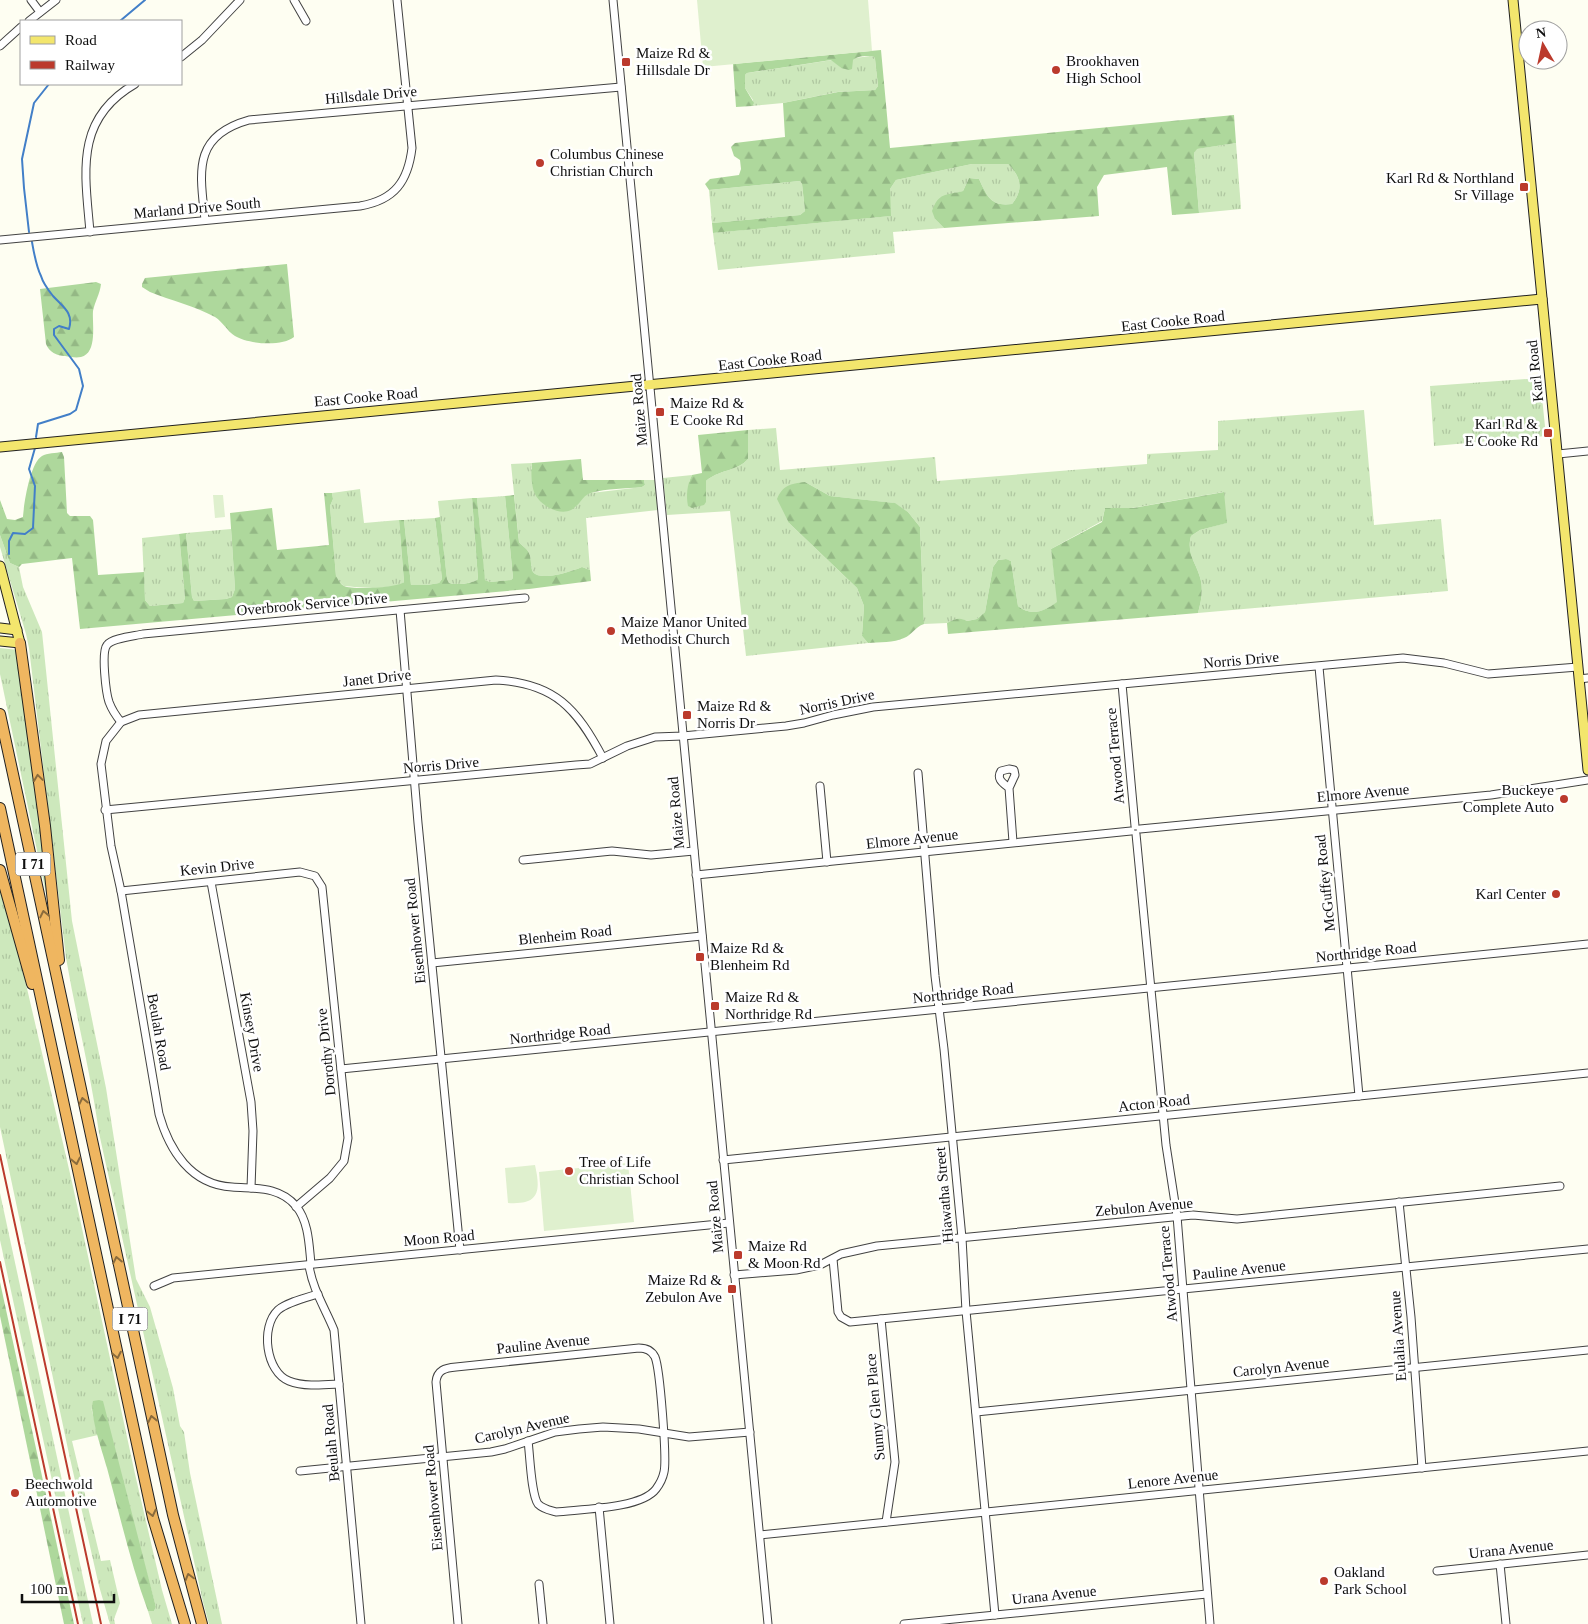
<svg xmlns="http://www.w3.org/2000/svg" width="1588" height="1624" viewBox="0 0 1588 1624" font-family="Georgia,serif">
	<style>
		.grass { fill: url(#grass-tufts) }
		.forest { fill: url(#forest-firs) }
		.pitch { fill: #dff0ce }
		.lines { fill: none; stroke-linecap: round; stroke-linejoin: round }
		.stream { stroke: #427fc8; stroke-width: 2 }
		.minor-casing { stroke: #424242; stroke-width: 9 }
		.major-casing { stroke: #202020; stroke-width: 11 }
		.highway-casing { stroke: #202020; stroke-width: 12 }
		.minor { stroke: #fff; stroke-width: 7 }
		.major { stroke: #f3e66d; stroke-width: 9 }
		.highway { stroke: #efb660; stroke-width: 10 }
		.rail { stroke: #bb3a2c; stroke-width: 2 }
		.oneway { stroke: #8a6b3c }
		.poi-dot { fill: #bb3a2c; stroke: #fff; stroke-width: 2 }
		.labels { text-anchor: middle; stroke-width: 5; stroke-linejoin: round; paint-order: stroke }
		.shield { fill: #fff; stroke: #575757; stroke-width: 1 }
		.shield-label { font-size: 14px; font-weight: bold; fill: #0f0f0f }
		.poi-label { font-size: 15px; fill: #0f0f0f; stroke: #fff; text-anchor: start }
		.street-label { font-size: 15px; fill: #0f0f0f; stroke: #fff }
	</style>
	<defs>
		<pattern id="grass-tufts" width="24" height="20" patternUnits="userSpaceOnUse" patternTransform="scale(1.25)"><rect width="24" height="20" fill="#cde8bc"/><path d="M3 7l-1-3M5 7V3M7 7l1-3M15 17l-1-3M17 17v-4M19 17l1-3" fill="none" stroke="#afc6a0"/></pattern>
		<pattern id="forest-firs" width="22" height="20" patternUnits="userSpaceOnUse" patternTransform="scale(1.25)"><rect width="22" height="20" fill="#aed89c"/><path d="M5 1l3.5 6h-7zM16 11l3.5 6h-7z" fill="#94b885"/></pattern>
	</defs>
	<rect width="100%" height="100%" fill="#fefef2"/>
	<!-- grass -->
	<g class="grass">
		<path d="M870,56L874,57L875,59L878,86L875,90L837,92L783,103L752,106L753,100L745,88V75L747,73L832,60L841,68L855,58Z"/>
		<path d="M1236,143L1241,209L1199,213L1194,153L1196,149Z"/>
		<path d="M972,164H1008C1021,177 1024,189 1012,204C991,207 987,196 979,179L969,178L963,191L956,193L935,219L944,228L893,232L895,253L718,270L713,233L890,216V189L896,180Z"/>
		<path d="M800,181L802,184L805,211L800,215L712,223L709,190Z"/>
		<path d="M1540,378L1546,436L1434,446L1430,386Z"/>
		<path d="M1364,410L1374,525L1441,519L1448,591L1198,613C1201,602 1203,592 1201,581C1197,563 1186,555 1191,536L1200,530L1226,523L1223,492L1132,508H1105L1102,521L1051,549L1058,602C1045,611 1031,617 1018,606L1011,561L1005,559L998,560L993,567L985,612L977,619L967,621L962,619L953,620L947,623L924,624L920,527L908,512L894,503L830,496L805,482L789,523L857,588L864,606L862,636L868,643L746,656L730,511L667,515L663,478L692,475L689,482L706,502V481C718,470 738,471 748,459V430L776,428L780,470L935,457L937,481L1147,464V454L1218,450V421Z"/>
		<path d="M532,463L531,469L575,508L583,496L591,493L642,487L645,485L644,480H655L658,510L586,518L590,570L582,567C573,571 541,582 533,572C530,567 532,559 529,553C527,548 522,546 519,542L511,464Z"/>
		<path d="M360,489L364,523L399,520L404,582C394,592 358,587 344,586L338,581L336,576L330,506L333,499L332,493Z"/>
		<path d="M505,496L513,578L511,580L490,582L485,580L484,576L477,498Z"/>
		<path d="M472,498L478,579C471,584 457,585 449,583L447,579L438,501Z"/>
		<path d="M435,518L442,579L439,583L427,585H411L404,520Z"/>
		<path d="M231,529L235,589L232,597L226,599L194,601L192,597L186,533Z"/>
		<path d="M179,534L185,598L183,603L150,606L145,600L142,538Z"/>
		<path d="M0,535L10,563L19,567L23,587L42,632L72,921L106,1088L136,1279L150,1307L173,1388L180,1426L184,1432L190,1473L222,1624H209L203,1602L99,1133C91,1074 76,1016 66,958L29,648L26,634L0,547Z"/>
		<path d="M0,648L18,650L50,898H47L0,674Z"/>
		<path d="M0,883L22,967L72,1182L135,1474L162,1590L172,1624H152L148,1611H154L156,1607L138,1541L91,1407L98,1435L72,1441L101,1561L110,1560L120,1603L114,1619L115,1624H110L99,1586L69,1454L0,1127Z"/>
		<path d="M0,1193L93,1624H83L0,1240Z"/>
	</g>
	<!-- forest -->
	<g class="forest">
		<path d="M881,50L890,148L1234,115L1236,143L1197,149L1194,153L1199,213L1172,215L1167,167L1104,175L1097,187L1099,216L944,228L935,219L932,211C939,192 945,196 963,191L969,178L979,179C987,196 991,207 1012,204C1024,189 1021,177 1008,164H972L896,180L890,189L891,216L713,233L712,223L800,215L805,211L802,184L800,181L709,190L705,184L710,179L739,175L741,169L740,160L734,156L731,147L735,143L785,137L783,103L838,92L875,90L878,86L875,59L874,57C868,55 857,56 853,60L852,69L849,70L841,68L831,60L747,73L745,75V88L754,103L752,106L736,107L733,64Z"/>
		<path d="M287,264L294,337C282,347 248,344 235,336C227,331 223,322 215,317C197,307 170,300 150,292L142,287V284L145,278Z"/>
		<path d="M96,282L101,284C100,294 95,301 93,311C92,323 98,353 81,357C76,358 70,357 65,356C57,356 49,352 46,344L40,289Z"/>
		<path d="M748,430V459C738,471 718,470 706,481V502L704,505L692,508L688,506C686,495 687,485 692,475L702,473L698,435Z"/>
		<path d="M62,452L64,457L67,513L70,516H90L93,520L98,575L144,572L145,600L150,606L183,603L185,598L179,534L186,533L192,597L194,601L226,599L232,597L235,589L230,513L272,508L277,550L329,545L324,493H332L333,499L330,506L336,576C338,579 340,584 344,586C352,590 398,588 404,582L399,520H404L411,585H427L439,583L442,579L435,518L440,517L447,579L449,583C457,585 472,584 478,579L472,498H477L485,580L490,582L511,580L513,578L505,496L514,495L519,542C522,546 527,548 529,553C532,559 530,567 533,572C541,582 573,571 582,567L590,570L591,581L529,589L80,629L72,558L22,564L19,567L10,563L0,535V500L7,519L15,520L23,517C24,503 30,463 42,456C47,453 56,453 62,452Z"/>
		<path d="M581,459L583,480H644L645,485L642,487C625,489 607,488 591,493C581,496 580,506 571,510C559,516 540,505 535,494C531,486 531,471 532,463Z"/>
		<path d="M805,482L830,496L895,503L908,512L920,527L924,624C915,627 912,635 904,638C894,643 879,642 868,643L862,636L864,606L857,588L789,523L777,499C783,485 790,484 805,482Z"/>
		<path d="M1224,492L1227,523L1200,530L1191,536C1186,555 1197,563 1201,581C1203,592 1201,602 1198,613L948,634L947,623C954,619 960,617 967,621L977,619L985,612L993,567L998,560L1006,559L1011,561L1018,606C1031,617 1045,611 1057,602L1051,549L1102,522L1105,508H1133Z"/>
		<path d="M0,1282L74,1624H64L0,1316Z"/>
		<path d="M99,1400L103,1401L156,1607L154,1611H148C131,1565 120,1516 107,1468C103,1453 89,1414 93,1401Z"/>
	</g>
	<!-- pitch -->
	<g class="pitch">
		<path d="M697,0H868L872,51L703,67Z"/>
		<path d="M213,495H223L225,517L215,518Z"/>
		<path d="M628,1163L634,1222L544,1231L539,1172Z"/>
		<path d="M535,1165C541,1192 539,1205 508,1203L505,1168Z"/>
	</g>
	<g class="lines">
		<!-- stream -->
		<g class="stream">
			<path d="M120,21L145,0"/>
			<path d="M29,232L24,188L22,159L34,103L49,84"/>
			<path d="M32,242C34,253 36,266 41,276C43,283 49,291 53,296C63,307 74,313 69,329L59,326L54,329V335L79,369L83,386L76,410L70,414L38,424L36,437"/>
			<path d="M9,554V541L13,533L25,534L33,528L35,486L29,469L35,448"/>
		</g>
		<!-- minor casing -->
		<g class="minor-casing">
			<g id="minor">
				<path d="M31,0L40,12"/>
				<path d="M294,0L306,21"/>
				<path d="M613,0L768,1624"/>
				<path d="M29,21L56,0"/>
				<path d="M0,46L21,27"/>
				<path d="M181,57L202,40L240,0"/>
				<path d="M205,220C200,172 192,136 249,120L621,87"/>
				<path d="M90,232C85,173 74,119 135,84"/>
				<path d="M0,240L360,206C395,200 408,181 412,148L397,0"/>
				<path d="M1558,454L1588,451"/>
				<path d="M400,610L418,823L460,1250"/>
				<path d="M1319,667L1359,1096"/>
				<path d="M1579,679L1588,678"/>
				<path d="M1122,684L1135,826"/>
				<path d="M121,722C116,716 112,710 109,702C106,693 101,652 107,645C112,638 135,636 143,634L525,598"/>
				<path d="M918,773L935,976L944,1049L962,1238L966,1311L995,1615"/>
				<path d="M820,786L827,862"/>
				<path d="M1009,788C1003,783 996,779 1001,771L1009,769L1014,770L1015,775L1009,788L1013,842"/>
				<path d="M105,810L576,765L590,764L627,746L655,737L683,736L786,726L804,723L833,715L873,707L1403,658L1444,663L1488,674L1578,667"/>
				<path d="M1140,829L1491,795L1588,780"/>
				<path d="M1136,834L1166,1145L1177,1216L1210,1624"/>
				<path d="M523,860L612,851L651,855L694,851"/>
				<path d="M696,875L1131,831"/>
				<path d="M211,882L251,1102L253,1131L251,1188"/>
				<path d="M121,891L300,872L315,876L322,887L348,1138L344,1161L330,1178L296,1207"/>
				<path d="M432,963L702,936"/>
				<path d="M341,1069L1588,944"/>
				<path d="M723,1160L1588,1073"/>
				<path d="M1399,1202L1411,1317L1422,1468"/>
				<path d="M833,1259L838,1312L841,1317L850,1322L1588,1249"/>
				<path d="M311,1264C309,1245 309,1222 296,1206C279,1186 256,1189 232,1187C191,1185 169,1150 159,1114L121,891L111,846L101,764L106,741L121,722L139,715L496,680C555,683 577,709 603,758"/>
				<path d="M309,1265C312,1288 325,1308 334,1330L361,1624"/>
				<path d="M734,1275L796,1270L820,1265L841,1254L877,1246L1193,1215L1237,1219L1560,1186"/>
				<path d="M154,1286L173,1278L729,1223"/>
				<path d="M318,1294C305,1298 288,1302 278,1310C260,1327 266,1372 289,1381C304,1387 323,1385 339,1384"/>
				<path d="M881,1319L895,1462L886,1522"/>
				<path d="M976,1412L1588,1350"/>
				<path d="M300,1471L491,1452L505,1449L555,1432L579,1429L603,1427L639,1429L689,1437L750,1432"/>
				<path d="M599,1507L610,1624"/>
				<path d="M760,1535L1588,1451"/>
				<path d="M1500,1564L1506,1624"/>
				<path d="M1437,1571L1588,1555"/>
				<path d="M539,1584L543,1624"/>
				<path d="M458,1624L436,1382C437,1370 445,1368 456,1367L639,1348C646,1348 652,1351 655,1357C660,1369 667,1459 664,1472C663,1477 659,1485 656,1489C641,1509 581,1509 556,1512C549,1510 543,1509 538,1504C531,1494 530,1455 528,1441"/>
				<path d="M904,1624L1207,1594"/>
			</g>
		</g>
		<!-- major casing -->
		<g class="major-casing">
			<g id="major">
				<path d="M1513,0L1588,770"/>
				<path d="M0,447L1542,299"/>
				<path d="M0,566L20,643L0,641"/>
				<path d="M0,628L17,630"/>
			</g>
		</g>
		<!-- highway casing -->
		<g class="highway-casing">
			<g id="highway">
				<path d="M20,643L45,826L59,960"/>
				<path d="M0,714L173,1515L202,1624"/>
				<path d="M0,808L153,1518L185,1624"/>
				<path d="M0,870L32,984"/>
			</g>
		</g>
		<!-- minor -->
		<use href="#minor" class="minor"/>
		<!-- major -->
		<use href="#major" class="major"/>
		<!-- highway -->
		<use href="#highway" class="highway"/>
		<!-- rail -->
		<g class="rail">
			<path d="M0,1155L101,1624"/>
			<path d="M0,1262L78,1624"/>
		</g>
	</g>
	<!-- one-way arrows -->
	<defs><path id="oneway-chevron" d="M-2-3.5L2.5 0L-2 3.5" fill="none" stroke-width="1.6" stroke-linecap="round" stroke-linejoin="round" transform="scale(1.25)"/></defs>
	<g class="oneway">
		<use href="#oneway-chevron" transform="translate(38 778) rotate(-98)"/>
		<use href="#oneway-chevron" transform="translate(44 914) rotate(-102)"/>
		<use href="#oneway-chevron" transform="translate(83 1101) rotate(-102)"/>
		<use href="#oneway-chevron" transform="translate(76 1161) rotate(78)"/>
		<use href="#oneway-chevron" transform="translate(117 1260) rotate(-102)"/>
		<use href="#oneway-chevron" transform="translate(117 1355) rotate(79)"/>
		<use href="#oneway-chevron" transform="translate(152 1419) rotate(-102)"/>
		<use href="#oneway-chevron" transform="translate(152 1513) rotate(77)"/>
		<use href="#oneway-chevron" transform="translate(189 1577) rotate(-105)"/>
	</g>
	<!-- markers -->
	<g class="poi-dot">
		<rect x="621" y="57" width="10" height="10" rx="2.5"/>
		<circle cx="1056" cy="70" r="5"/>
		<circle cx="540" cy="163" r="5"/>
		<rect x="1519" y="182" width="10" height="10" rx="2.5"/>
		<rect x="655" y="407" width="10" height="10" rx="2.5"/>
		<rect x="1543" y="428" width="10" height="10" rx="2.5"/>
		<circle cx="611" cy="631" r="5"/>
		<rect x="682" y="710" width="10" height="10" rx="2.5"/>
		<circle cx="1564" cy="799" r="5"/>
		<circle cx="1556" cy="894" r="5"/>
		<rect x="695" y="952" width="10" height="10" rx="2.5"/>
		<rect x="710" y="1001" width="10" height="10" rx="2.5"/>
		<circle cx="569" cy="1171" r="5"/>
		<rect x="733" y="1250" width="10" height="10" rx="2.5"/>
		<rect x="727" y="1284" width="10" height="10" rx="2.5"/>
		<circle cx="15" cy="1493" r="5"/>
		<circle cx="1324" cy="1581" r="5"/>
	</g>
	<g class="labels">
		<!-- shield labels -->
		<g class="shield">
			<rect x="15.5" y="852.5" width="35" height="23" rx="4"/>
			<rect x="112.5" y="1307.5" width="35" height="23" rx="4"/>
		</g>
		<g class="shield-label">
			<text x="33" y="869">I 71</text>
			<text x="130" y="1324">I 71</text>
		</g>
		<!-- poi labels -->
		<g class="poi-label">
			<text x="636" y="58">Maize Rd &amp;<tspan x="636" dy="17">Hillsdale Dr</tspan></text>
			<text x="1066" y="66">Brookhaven<tspan x="1066" dy="17">High School</tspan></text>
			<text x="550" y="159">Columbus Chinese<tspan x="550" dy="17">Christian Church</tspan></text>
			<text x="1514" y="183" text-anchor="end">Karl Rd &amp; Northland<tspan x="1514" dy="17">Sr Village</tspan></text>
			<text x="670" y="408">Maize Rd &amp;<tspan x="670" dy="17">E Cooke Rd</tspan></text>
			<text x="1538" y="429" text-anchor="end">Karl Rd &amp;<tspan x="1538" dy="17">E Cooke Rd</tspan></text>
			<text x="621" y="627">Maize Manor United<tspan x="621" dy="17">Methodist Church</tspan></text>
			<text x="697" y="711">Maize Rd &amp;<tspan x="697" dy="17">Norris Dr</tspan></text>
			<text x="1554" y="795" text-anchor="end">Buckeye<tspan x="1554" dy="17">Complete Auto</tspan></text>
			<text x="1546" y="899" text-anchor="end">Karl Center</text>
			<text x="710" y="953">Maize Rd &amp;<tspan x="710" dy="17">Blenheim Rd</tspan></text>
			<text x="725" y="1002">Maize Rd &amp;<tspan x="725" dy="17">Northridge Rd</tspan></text>
			<text x="579" y="1167">Tree of Life<tspan x="579" dy="17">Christian School</tspan></text>
			<text x="748" y="1251">Maize Rd<tspan x="748" dy="17">&amp; Moon Rd</tspan></text>
			<text x="722" y="1285" text-anchor="end">Maize Rd &amp;<tspan x="722" dy="17">Zebulon Ave</tspan></text>
			<text x="25" y="1489">Beechwold<tspan x="25" dy="17">Automotive</tspan></text>
			<text x="1334" y="1577">Oakland<tspan x="1334" dy="17">Park School</tspan></text>
		</g>
		<!-- street labels -->
		<g class="street-label">
			<text transform="translate(371 95) rotate(-5)" y="5">Hillsdale Drive</text>
			<text transform="translate(197 208) rotate(-5)" y="5">Marland Drive South</text>
			<text transform="translate(1173 321) rotate(-6)" y="5">East Cooke Road</text>
			<text transform="translate(770 360) rotate(-6)" y="5">East Cooke Road</text>
			<text transform="translate(1535 371) rotate(-96)" y="5">Karl Road</text>
			<text transform="translate(366 397) rotate(-5)" y="5">East Cooke Road</text>
			<text transform="translate(639 410) rotate(-95)" y="5">Maize Road</text>
			<text transform="translate(312 604) rotate(-5)" y="5">Overbrook Service Drive</text>
			<text transform="translate(1241 660) rotate(-5)" y="5">Norris Drive</text>
			<text transform="translate(377 678) rotate(-6)" y="5">Janet Drive</text>
			<text transform="translate(837 702) rotate(-12)" y="5">Norris Drive</text>
			<text transform="translate(1115 756) rotate(-95)" y="5">Atwood Terrace</text>
			<text transform="translate(441 765) rotate(-5)" y="5">Norris Drive</text>
			<text transform="translate(1363 793) rotate(-5)" y="5">Elmore Avenue</text>
			<text transform="translate(676 813) rotate(-95)" y="5">Maize Road</text>
			<text transform="translate(912 839) rotate(-6)" y="5">Elmore Avenue</text>
			<text transform="translate(217 867) rotate(-6)" y="5">Kevin Drive</text>
			<text transform="translate(1325 883) rotate(-96)" y="5">McGuffey Road</text>
			<text transform="translate(415 931) rotate(-96)" y="5">Eisenhower Road</text>
			<text transform="translate(565 935) rotate(-6)" y="5">Blenheim Road</text>
			<text transform="translate(1366 952) rotate(-6)" y="5">Northridge Road</text>
			<text transform="translate(963 993) rotate(-6)" y="5">Northridge Road</text>
			<text transform="translate(159 1032) rotate(80)" y="5">Beulah Road</text>
			<text transform="translate(252 1032) rotate(80)" y="5">Kinsey Drive</text>
			<text transform="translate(560 1034) rotate(-6)" y="5">Northridge Road</text>
			<text transform="translate(326 1052) rotate(-96)" y="5">Dorothy Drive</text>
			<text transform="translate(1154 1103) rotate(-6)" y="5">Acton Road</text>
			<text transform="translate(944 1195) rotate(-95)" y="5">Hiawatha Street</text>
			<text transform="translate(1144 1207) rotate(-5)" y="5">Zebulon Avenue</text>
			<text transform="translate(715 1217) rotate(-95)" y="5">Maize Road</text>
			<text transform="translate(439 1238) rotate(-5)" y="5">Moon Road</text>
			<text transform="translate(1239 1270) rotate(-6)" y="5">Pauline Avenue</text>
			<text transform="translate(1168 1274) rotate(-95)" y="5">Atwood Terrace</text>
			<text transform="translate(1398 1336) rotate(-94)" y="5">Eulalia Avenue</text>
			<text transform="translate(543 1344) rotate(-6)" y="5">Pauline Avenue</text>
			<text transform="translate(1281 1367) rotate(-6)" y="5">Carolyn Avenue</text>
			<text transform="translate(875 1407) rotate(-95)" y="5">Sunny Glen Place</text>
			<text transform="translate(522 1428) rotate(-13)" y="5">Carolyn Avenue</text>
			<text transform="translate(331 1443) rotate(-95)" y="5">Beulah Road</text>
			<text transform="translate(1173 1479) rotate(-6)" y="5">Lenore Avenue</text>
			<text transform="translate(433 1498) rotate(-95)" y="5">Eisenhower Road</text>
			<text transform="translate(1511 1549) rotate(-6)" y="5">Urana Avenue</text>
			<text transform="translate(1054 1595) rotate(-6)" y="5">Urana Avenue</text>
		</g>
	</g>
	<!-- legend -->
	<rect x="20" y="20" width="162" height="65" fill="#ffffff" stroke="#9f9f9f"/>
	<rect x="30" y="36" width="25" height="8" fill="#f3e66d" stroke="#9f9f9f"/>
	<text x="65" y="45" font-size="15" fill="#0f0f0f">Road</text>
	<rect x="30" y="61" width="25" height="8" fill="#bb3a2c" stroke="#9f9f9f"/>
	<text x="65" y="70" font-size="15" fill="#0f0f0f">Railway</text>
	<!-- north arrow -->
	<g transform="translate(1543 45) rotate(351)"><circle r="24" fill="#ffffff" stroke="#9f9f9f"/>
	<path d="M0-4L9 19L0 12L-9 19Z" fill="#bb3a2c"/>
	<text y="-8" font-size="14" font-weight="bold" text-anchor="middle" fill="#0f0f0f">N</text>
	</g>
	<!-- scale -->
	<path d="M22 1594v8h92v-8" fill="none" stroke="#0f0f0f" stroke-width="2.5"/>
	<text x="30" y="1594" font-size="15" fill="#0f0f0f" stroke="#ffffff" stroke-width="4" paint-order="stroke">100 m</text>
</svg>
